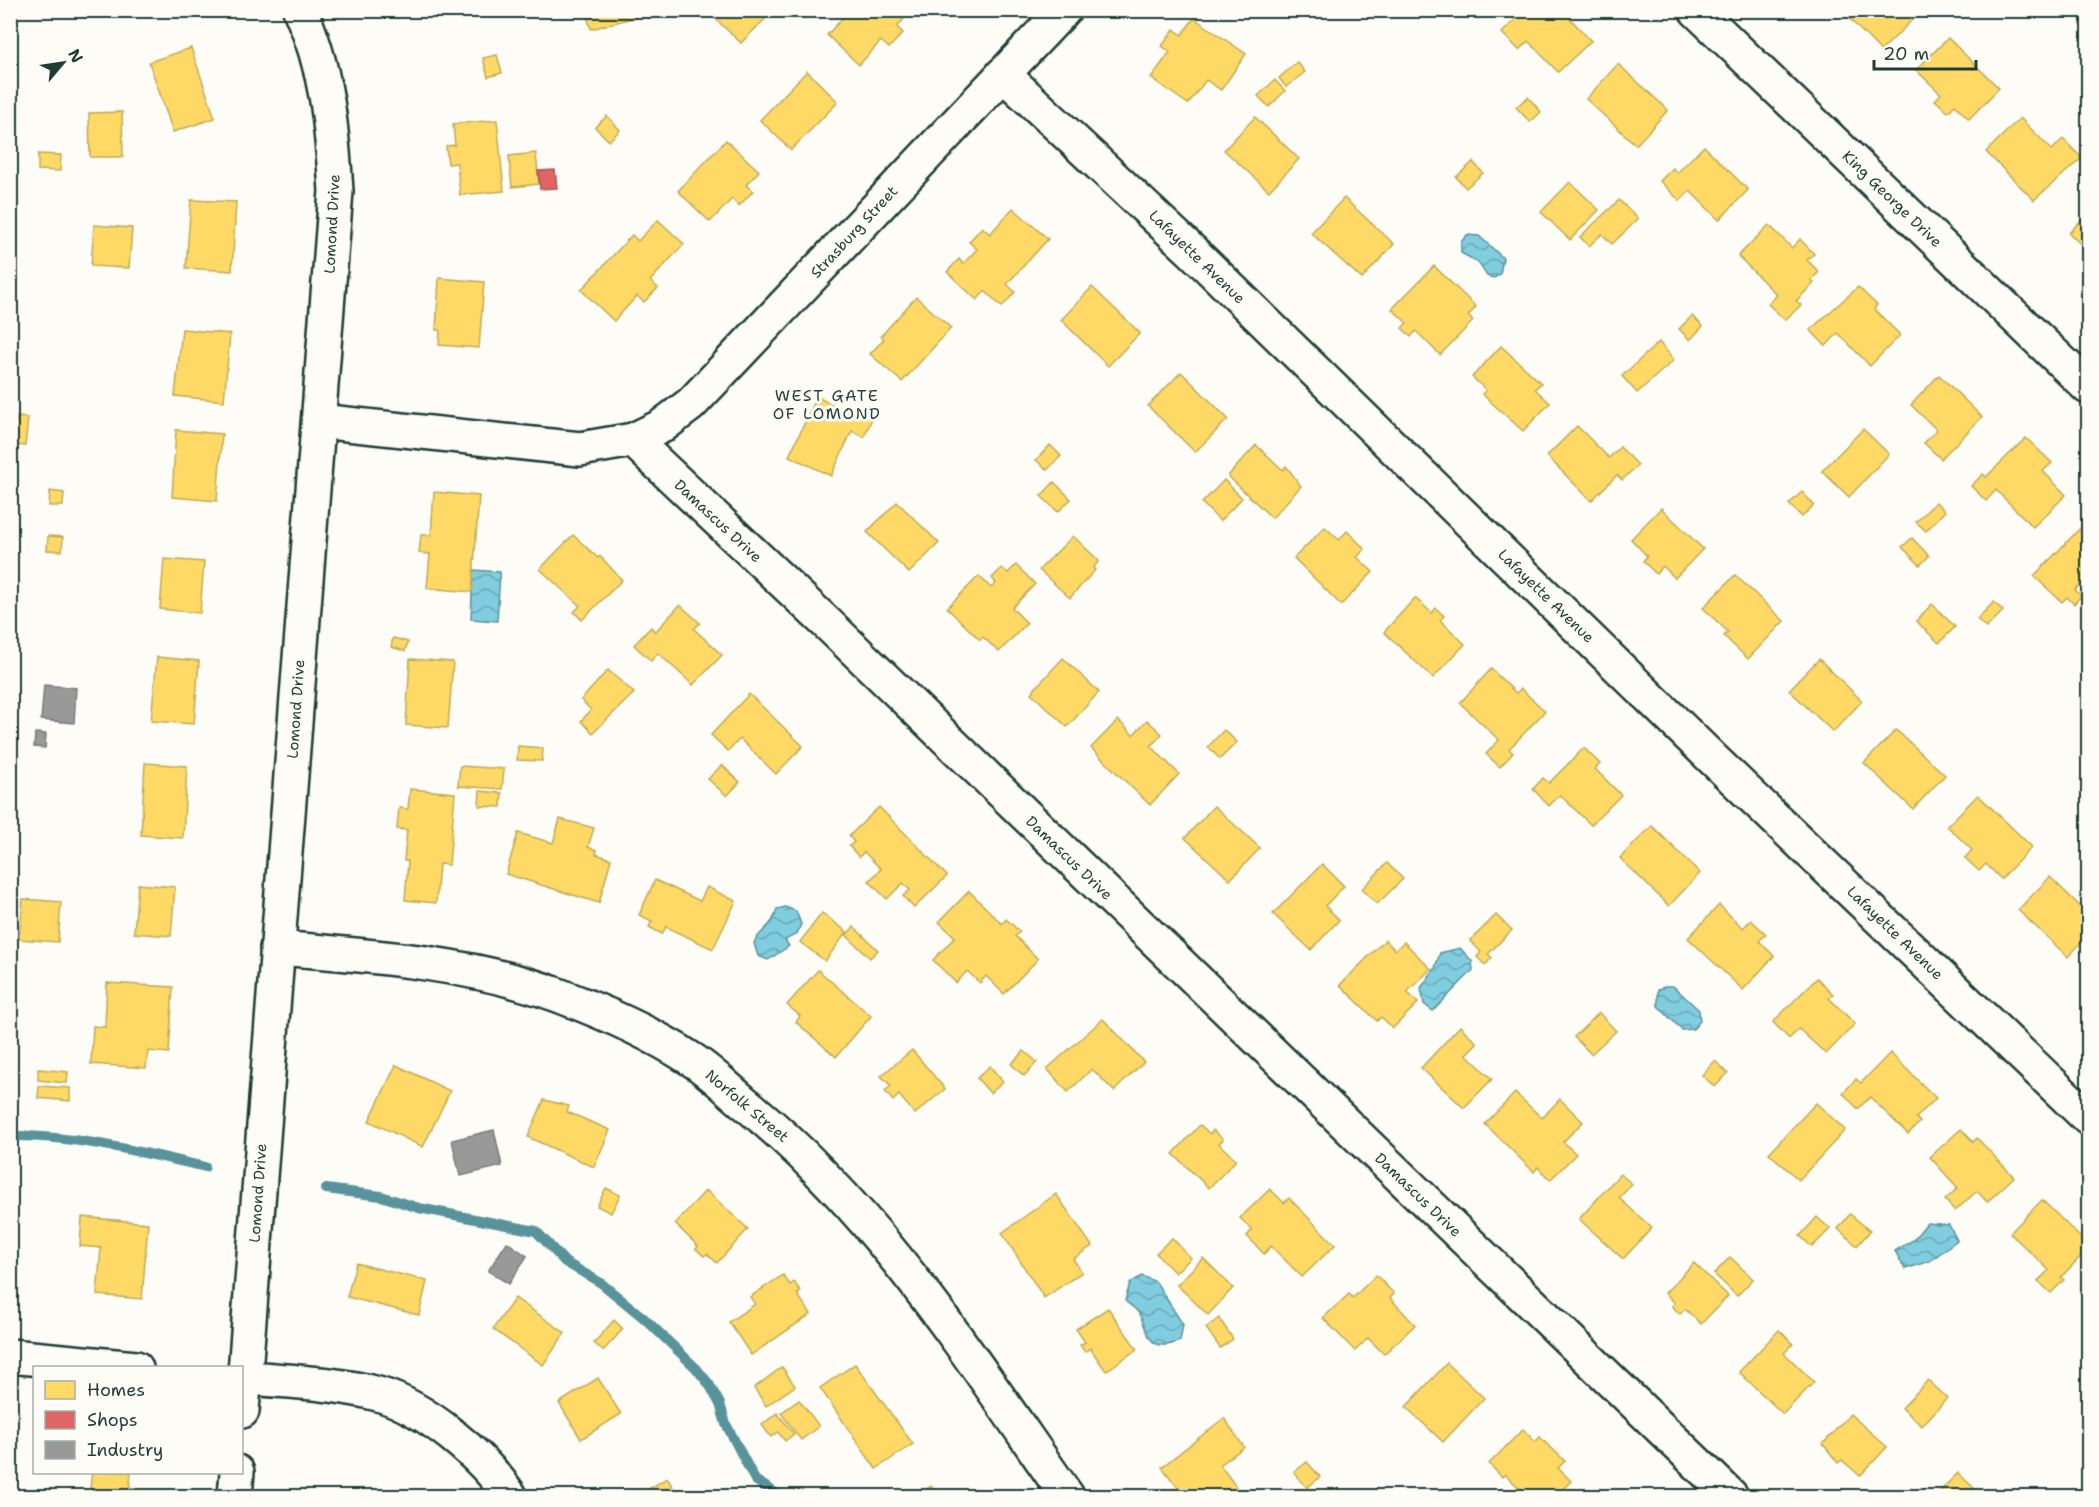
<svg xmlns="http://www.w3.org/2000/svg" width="2099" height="1507" viewBox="0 0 2099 1507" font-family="'Shantell Sans',sans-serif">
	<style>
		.water { fill: url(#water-waves); stroke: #59939b; stroke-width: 1.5 }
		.homes { fill: #ffd966; stroke: #bcaa57; stroke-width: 1.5 }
		.shops { fill: #e06666; stroke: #a65a57; stroke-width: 1.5 }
		.industry { fill: #999; stroke: #747d7b; stroke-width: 1.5 }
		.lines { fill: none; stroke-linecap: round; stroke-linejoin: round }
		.stream { stroke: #59939b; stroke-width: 10 }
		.minor-casing { stroke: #1f3d34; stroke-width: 38 }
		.major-casing { stroke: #1f3d34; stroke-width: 38 }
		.minor { stroke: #fdfcf7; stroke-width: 33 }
		.major { stroke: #fdfcf7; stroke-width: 33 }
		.labels { text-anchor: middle; stroke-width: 6; stroke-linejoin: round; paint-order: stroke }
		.street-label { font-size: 15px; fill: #1f3d34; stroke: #fdfcf7 }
		.neighbourhood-label { font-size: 16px; letter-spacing: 1.5px; fill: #1f3d34; stroke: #fdfcf7 }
	</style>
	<defs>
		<pattern id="water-waves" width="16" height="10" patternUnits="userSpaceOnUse" patternTransform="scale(1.5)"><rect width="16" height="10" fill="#80cddf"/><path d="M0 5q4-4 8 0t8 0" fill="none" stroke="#68a8b6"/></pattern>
	</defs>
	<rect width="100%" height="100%" fill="#fdfcf7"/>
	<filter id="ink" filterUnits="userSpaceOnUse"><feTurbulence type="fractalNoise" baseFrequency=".0167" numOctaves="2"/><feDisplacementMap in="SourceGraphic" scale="12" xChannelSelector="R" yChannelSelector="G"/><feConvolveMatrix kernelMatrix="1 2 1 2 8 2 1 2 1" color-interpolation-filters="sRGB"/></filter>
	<g filter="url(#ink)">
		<!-- water -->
		<g class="water">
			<path d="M1467,235L1479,236L1503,258L1500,274L1494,278L1487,276L1478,262L1461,253V242Z"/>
			<path d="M473,570L500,572L497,621L471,619Z"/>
			<path d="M785,907L796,911L801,924L797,934L785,940L789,946L768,960L758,956L754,943C762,927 772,929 777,909Z"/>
			<path d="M1460,948L1472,961L1473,970L1433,1011L1424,1004L1421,988L1435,968L1440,953Z"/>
			<path d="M1665,986H1673L1699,1010L1700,1021L1693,1029L1682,1030L1658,1006V990Z"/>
			<path d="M1927,1223L1949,1225L1957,1240L1930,1261L1905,1269L1895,1251L1913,1240Z"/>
			<path d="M1142,1276L1156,1282L1183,1325L1180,1341C1150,1353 1150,1338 1140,1315C1137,1309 1130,1305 1125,1301L1130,1283Z"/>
		</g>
		<!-- homes -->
		<g class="homes">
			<path d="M585,10H646L647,14L591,29Z"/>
			<path d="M706,10H764L769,15L741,43Z"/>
			<path d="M850,10H907L909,13L897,27L903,33L889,48L881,41L859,65L827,35Z"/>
			<path d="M1524,10H1562L1591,41L1558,72L1528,41L1519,50L1502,33Z"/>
			<path d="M1841,10H1905L1913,19L1881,51Z"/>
			<path d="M1194,18L1246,54L1221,90L1206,80L1188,104L1151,78L1170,52L1162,46L1174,29L1182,35Z"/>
			<path d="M1948,38L1999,88L1969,119L1955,105L1948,112L1935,100L1941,94L1916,70Z"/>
			<path d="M191,48L215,118L173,132L149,62Z"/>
			<path d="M497,55L502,73L488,77L483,58Z"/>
			<path d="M1297,62L1305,72L1286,87L1279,78Z"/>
			<path d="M1618,64L1668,110L1636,145L1586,99Z"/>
			<path d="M807,71L838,102L791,150L760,120Z"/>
			<path d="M1275,80L1285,91L1269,107L1258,96Z"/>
			<path d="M1528,97L1541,112L1530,122L1516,107Z"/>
			<path d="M122,112L123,157H90L89,113Z"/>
			<path d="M607,116L620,130L609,141L595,127Z"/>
			<path d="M1255,117L1299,159L1269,191L1224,150Z"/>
			<path d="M2020,118L2052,150L2063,139L2082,158L2034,200L1986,152Z"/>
			<path d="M497,120L504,191L460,195L457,163L448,164L446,146L455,145L453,124Z"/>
			<path d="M726,140L759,171L746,185L753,191L739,206L732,199L710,222L678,191Z"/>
			<path d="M1704,146L1748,190L1719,220L1690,191L1680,201L1660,181L1673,168L1677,173Z"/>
			<path d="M536,153L539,184L512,187L509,156Z"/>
			<path d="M38,154L61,155L60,171L38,170Z"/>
			<path d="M1473,162L1483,173L1466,188L1456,177Z"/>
			<path d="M1570,182L1599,210L1570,240L1541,212Z"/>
			<path d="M1344,198L1394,244L1362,279L1311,233Z"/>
			<path d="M191,200L236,202L232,271L186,268Z"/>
			<path d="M1619,200L1638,219L1612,244L1602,234L1589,246L1580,237Z"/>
			<path d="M1013,208L1048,239L1007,284L1015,292L1002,307L985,291L977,300L947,272L959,259L963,264L977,249L969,242L982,227L990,234Z"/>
			<path d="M2088,213V251L2069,233Z"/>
			<path d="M658,220L684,244L650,281L658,288L644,302L637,296L614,321L581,290L632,235L638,241Z"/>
			<path d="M94,225L132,228L129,268L91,266Z"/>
			<path d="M1769,225L1792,248L1800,239L1814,254L1807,260L1819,272L1811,280L1814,283L1796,301L1801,305L1785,320L1768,304L1777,295L1738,256Z"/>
			<path d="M1434,266L1476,307L1468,316L1473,321L1440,355L1416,331L1411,337L1402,328L1407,323L1392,309Z"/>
			<path d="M439,278L484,282L479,348L439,345L440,330H436Z"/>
			<path d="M1092,287L1140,333L1108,366L1061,320Z"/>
			<path d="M1858,287L1877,305L1874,309L1900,335L1870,366L1838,333L1826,346L1810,330Z"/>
			<path d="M916,297L951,328L902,382L870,354L884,339L881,336Z"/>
			<path d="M1692,316L1703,326L1690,340L1679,329Z"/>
			<path d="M182,329L230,334L224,401L175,396Z"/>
			<path d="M1659,342L1674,360L1637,393L1622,376Z"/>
			<path d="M1501,346L1541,383L1535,389L1550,403L1523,431L1482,394L1486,390L1472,377Z"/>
			<path d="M1181,372L1228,419L1195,452L1148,406Z"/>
			<path d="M1939,375L1982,417L1941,459L1924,443L1937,430L1911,405Z"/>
			<path d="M817,397L853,414L856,408L873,416L864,437L852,431L831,476L789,456Z"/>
			<path d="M17,417L28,418L25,446L14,445L10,482V422L16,423Z"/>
			<path d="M1577,426L1609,458L1620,447L1638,465L1622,480L1617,475L1591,501L1547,456Z"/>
			<path d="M1863,429L1889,454L1849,497L1822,471Z"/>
			<path d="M176,430L222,434L217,501L172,497Z"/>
			<path d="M2026,438L2052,463L2043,471L2066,495L2033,527L1996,490L1986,501L1971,486L1983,474L1986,477Z"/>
			<path d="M1050,445L1061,456L1047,470L1036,460Z"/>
			<path d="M1256,445L1283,470L1286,466L1301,486L1272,518L1228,476Z"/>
			<path d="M1224,480L1242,498L1220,521L1202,503Z"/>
			<path d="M1054,482L1071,499L1058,512L1041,496Z"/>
			<path d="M50,491L64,493L63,506H49Z"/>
			<path d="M434,492L479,496L472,592L427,588L430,554L419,553L421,535H431Z"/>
			<path d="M1802,492L1814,505L1802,517L1789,504Z"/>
			<path d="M897,502L939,543L909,573L867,532Z"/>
			<path d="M1936,502L1945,511L1926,531L1916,522Z"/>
			<path d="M1661,508L1703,549L1675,578L1663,566L1656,574L1643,561L1647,556L1631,539Z"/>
			<path d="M2088,520V581L2086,579L2075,590L2081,596L2074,604L2067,597L2062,602L2034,576Z"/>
			<path d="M1325,527L1339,540L1347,531L1365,549L1357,557L1373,572L1341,605L1294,558Z"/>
			<path d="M573,535L598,558L600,556L622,580L582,620L574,612L580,606L540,569Z"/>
			<path d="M48,536L63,537L62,551L47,550Z"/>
			<path d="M1073,536L1099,561L1093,568L1095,570L1070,598L1039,570Z"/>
			<path d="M1912,538L1929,556L1920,565L1902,547Z"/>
			<path d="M164,559L204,562L200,613L160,609Z"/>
			<path d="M1016,565L1035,584L1012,608L1027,623L999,652L983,637L980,640L947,608L979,576L991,588L996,583L992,578L1002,568L1008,573Z"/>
			<path d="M1735,575L1784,621L1748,659L1724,636L1728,632L1703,608Z"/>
			<path d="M1415,598L1432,613L1436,608L1444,616L1440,620L1465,644L1433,678L1384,632Z"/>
			<path d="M1994,602L2003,611L1986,628L1977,619Z"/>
			<path d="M1932,604L1955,627L1939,643L1916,621Z"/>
			<path d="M680,605L700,623L694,629L722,655L693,685L658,653L651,661L634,645L651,627L655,632Z"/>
			<path d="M393,638L408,642L405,651L391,647Z"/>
			<path d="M157,657L199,661L194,724L151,721Z"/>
			<path d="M1063,658L1099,692L1067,727L1031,693Z"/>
			<path d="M410,659L453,662L448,728L406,725Z"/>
			<path d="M1819,659L1862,701L1833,732L1789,690Z"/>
			<path d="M1491,669L1516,693L1521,689L1545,711L1509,749L1513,753L1500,767L1486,754L1499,740L1460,703Z"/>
			<path d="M608,670L634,693L593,733L581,721L591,710L581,700Z"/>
			<path d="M749,694L803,746L776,774L740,739L728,751L711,735Z"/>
			<path d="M1118,720L1133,735L1147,720L1162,734L1151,746L1179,774L1150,805L1091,748Z"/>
			<path d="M1224,730L1237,742L1220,759L1208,747Z"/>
			<path d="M1896,730L1945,775L1913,809L1864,763Z"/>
			<path d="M518,746L543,748L542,761L517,760Z"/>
			<path d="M1584,748L1600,764L1595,769L1621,795L1591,825L1560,795L1549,806L1533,789L1543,778L1549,783Z"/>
			<path d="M145,763L187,766L183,838L141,835Z"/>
			<path d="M722,765L740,782L727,796L708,779Z"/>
			<path d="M460,766L504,769L502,789L458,786Z"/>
			<path d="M410,789L455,793L449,865L439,864L436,903L405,900L408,861H404L407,830L397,829L399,808L408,809Z"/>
			<path d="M480,791L502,793L501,807L479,806Z"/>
			<path d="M1978,795L2032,847L2001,879L1986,864L1979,871L1965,858L1972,850L1947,826Z"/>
			<path d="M1214,806L1260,848L1230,880L1185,838Z"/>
			<path d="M879,807L947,876L914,908L903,896L910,890L903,883L887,899L869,881L881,869L864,852L859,857L849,846L854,842L849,836Z"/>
			<path d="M560,819L594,828L588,847L597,850L596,854L611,859L599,903L506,874L518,833L553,843Z"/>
			<path d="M1652,826L1700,873L1669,906L1620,858Z"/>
			<path d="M1387,863L1403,879L1377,904L1362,889Z"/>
			<path d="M1322,864L1344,886L1325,906L1339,920L1311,950L1273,914Z"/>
			<path d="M2050,877L2085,911L2088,908V935L2068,957L2018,910Z"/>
			<path d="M655,880L700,901L707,887L736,901L713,949L666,927L662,934L649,927L652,921L639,915Z"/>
			<path d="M138,884L175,887L171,936L134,933Z"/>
			<path d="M969,891L1002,924L1006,919L1020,932L1015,936L1038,959L1004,994L986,976L980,983L967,971L956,983L933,960L955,937L939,922Z"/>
			<path d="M23,899L61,902L58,942L19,939Z"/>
			<path d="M1719,905L1743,928L1751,920L1766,934L1759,941L1774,956L1743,990L1688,938Z"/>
			<path d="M822,913L847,932L825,961L800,942Z"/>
			<path d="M1496,915L1512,930L1488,954L1492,958L1485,965L1477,957L1481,952L1470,941Z"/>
			<path d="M854,927L878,950L870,958L846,935Z"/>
			<path d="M1385,940L1395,950L1404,942L1431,969L1407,992L1418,1003L1393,1028L1381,1017L1377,1021L1340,985Z"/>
			<path d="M818,970L871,1016L836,1057L796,1022L800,1016L787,1005Z"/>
			<path d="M1817,978L1833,994L1829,998L1855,1024L1826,1054L1799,1029L1789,1039L1773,1022Z"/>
			<path d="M107,983L173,987L169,1053L148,1051L146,1068L91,1064L93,1026L105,1027Z"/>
			<path d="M1599,1013L1616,1031L1591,1054L1574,1037Z"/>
			<path d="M1103,1019L1144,1062L1114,1091L1092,1069L1068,1092L1047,1069Z"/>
			<path d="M1460,1026L1477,1043L1466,1054L1492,1079L1464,1108L1421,1068Z"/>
			<path d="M912,1050L945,1089L915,1114L899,1095L893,1101L885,1091L891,1086L881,1076Z"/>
			<path d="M1024,1051L1037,1062L1024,1076L1011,1064Z"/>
			<path d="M1890,1053L1936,1098L1916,1118L1920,1122L1908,1134L1870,1097L1858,1109L1843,1093L1856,1079L1861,1083Z"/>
			<path d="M1715,1061L1728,1073L1715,1087L1702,1075Z"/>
			<path d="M396,1065L450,1091L423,1147L369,1121Z"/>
			<path d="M990,1066L1003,1082L990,1093L977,1078Z"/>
			<path d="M38,1069L68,1072L67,1083L38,1080Z"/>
			<path d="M39,1086L70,1088V1101L38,1098Z"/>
			<path d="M1515,1093L1542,1118L1560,1099L1583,1122L1563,1142L1576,1154L1550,1180L1538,1167L1534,1172L1485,1124Z"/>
			<path d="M544,1100L569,1106L567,1112L610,1130L594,1167L528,1137Z"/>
			<path d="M1816,1103L1845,1130L1799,1180L1769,1153Z"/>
			<path d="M1200,1125L1210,1134L1213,1130L1223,1139L1219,1144L1236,1160L1209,1188L1173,1154Z"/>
			<path d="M1961,1129L1973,1142L1977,1138L2014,1177L1987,1202L1977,1191L1955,1211L1945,1200L1958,1188L1930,1157Z"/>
			<path d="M1620,1174L1632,1184L1619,1198L1652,1228L1623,1259L1579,1219Z"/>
			<path d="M606,1188L620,1195L611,1213L597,1206Z"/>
			<path d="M1270,1189L1284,1203L1289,1198L1335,1245L1302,1277L1271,1246L1264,1254L1247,1236L1252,1230L1240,1218Z"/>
			<path d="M706,1190L748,1229L717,1263L707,1254L704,1256L696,1249L698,1246L675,1224Z"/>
			<path d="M1056,1194L1092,1246L1073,1259L1082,1272L1044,1298L1002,1233Z"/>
			<path d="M2042,1200L2088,1245V1249L2061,1277L2064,1280L2051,1293L2038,1281L2049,1270L2010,1233Z"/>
			<path d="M1850,1214L1870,1231L1857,1246L1838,1229Z"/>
			<path d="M82,1217L148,1223L142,1299L97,1295L101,1248L80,1246Z"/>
			<path d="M1817,1217L1830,1229L1812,1247L1800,1236Z"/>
			<path d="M1172,1238L1191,1258L1175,1273L1156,1253Z"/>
			<path d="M1730,1257L1753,1279L1737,1296L1714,1274Z"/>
			<path d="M1203,1258L1233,1288L1208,1315L1177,1285Z"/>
			<path d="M356,1263L427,1281L419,1315L347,1297Z"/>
			<path d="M1694,1263L1728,1296L1701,1324L1685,1309L1680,1314L1672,1306L1675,1303L1665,1293Z"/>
			<path d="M783,1275L790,1285L794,1282L801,1292L797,1294L811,1314L751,1355L729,1322L755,1304L750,1297Z"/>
			<path d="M1376,1275L1394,1294L1390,1298L1415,1325L1384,1354L1368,1338L1355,1351L1323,1318L1349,1294L1353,1298Z"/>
			<path d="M515,1298L565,1333L543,1365L493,1329Z"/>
			<path d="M1108,1308L1137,1349L1106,1371L1090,1348L1085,1352L1080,1345L1085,1342L1076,1329Z"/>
			<path d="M1219,1318L1233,1339L1220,1348L1206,1328Z"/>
			<path d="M614,1320L623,1329L603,1351L594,1343Z"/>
			<path d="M1779,1330L1793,1344L1784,1353L1814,1382L1783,1414L1739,1372Z"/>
			<path d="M1447,1363L1484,1398L1443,1442L1406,1407Z"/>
			<path d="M855,1364L913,1444L876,1469L820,1388Z"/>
			<path d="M782,1367L795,1386L766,1406L754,1388Z"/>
			<path d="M598,1378L621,1414L581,1439L559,1403Z"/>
			<path d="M1928,1380L1947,1398L1922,1426L1902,1408Z"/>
			<path d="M799,1400L819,1426L801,1440L781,1413Z"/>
			<path d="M777,1413L794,1434L785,1441L778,1432L771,1437L762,1425Z"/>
			<path d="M1850,1414L1887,1447L1860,1476L1842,1460L1838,1463L1823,1444Z"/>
			<path d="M1224,1418L1244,1447L1220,1465L1243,1496H1184L1162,1467Z"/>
			<path d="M1523,1429L1535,1442L1540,1437L1565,1461L1558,1468L1571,1481L1556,1496H1527L1505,1474L1502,1477L1489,1464Z"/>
			<path d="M1307,1462L1320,1477L1307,1488L1294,1472Z"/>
			<path d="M92,1472H131L129,1496H89Z"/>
			<path d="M1958,1473L1979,1493L1975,1496H1935Z"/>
			<path d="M667,1478L679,1496H637Z"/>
			<path d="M931,1486L938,1496L942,1493L944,1496H917Z"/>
		</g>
		<!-- shops -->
		<path class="shops" d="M555,170L557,188L540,189L538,171Z"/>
		<!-- industry -->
		<g class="industry">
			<path d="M44,685L76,688L74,723L41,720Z"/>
			<path d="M35,733L46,734L45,748L34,747Z"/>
			<path d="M494,1130L502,1166L460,1176L452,1140Z"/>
			<path d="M507,1242L527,1256L509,1284L488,1271Z"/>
		</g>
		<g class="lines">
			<!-- stream -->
			<g class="stream">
				<path d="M10,1136C76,1135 141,1152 205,1167"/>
				<path d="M326,1189L381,1196L419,1208L536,1231L565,1262L601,1283L645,1319L696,1368L709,1384L720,1404L726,1424L755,1480L780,1496"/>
			</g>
			<!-- minor casing -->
			<g class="minor-casing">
				<g id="minor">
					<path d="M1696,10L2088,387"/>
					<path d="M1003,74L1193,252L1716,762L2088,1118"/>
					<path d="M319,421L580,449L633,440L662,426L691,404L1064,10"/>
					<path d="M633,440L832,628L1731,1496"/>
					<path d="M277,948C372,956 468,962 558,995C603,1012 650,1032 691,1059C710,1071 728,1089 746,1104C880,1214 969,1356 1067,1496"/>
					<path d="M10,1356L136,1368"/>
					<path d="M242,1377C286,1382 334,1382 378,1394C425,1407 483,1456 510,1496"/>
				</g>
			</g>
			<!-- major casing -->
			<g class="major-casing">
				<g id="major">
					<path d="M242,1411L336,191C332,129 327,68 300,10"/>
					<path d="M235,1496L237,1472"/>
				</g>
			</g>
			<!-- minor -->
			<use href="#minor" class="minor"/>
			<!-- major -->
			<use href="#major" class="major"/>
		</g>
	</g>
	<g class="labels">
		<!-- street labels -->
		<g class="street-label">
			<text transform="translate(1892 199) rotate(44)" y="5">King George Drive</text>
			<text transform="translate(332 224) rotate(-87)" y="5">Lomond Drive</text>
			<text transform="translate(854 232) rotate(-47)" y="5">Strasburg Street</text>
			<text transform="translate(1197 257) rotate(44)" y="5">Lafayette Avenue</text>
			<text transform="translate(718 521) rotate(43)" y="5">Damascus Drive</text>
			<text transform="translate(1546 596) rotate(44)" y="5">Lafayette Avenue</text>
			<text transform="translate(296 709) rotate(-86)" y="5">Lomond Drive</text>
			<text transform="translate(1069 858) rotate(44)" y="5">Damascus Drive</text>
			<text transform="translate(1895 933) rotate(44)" y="5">Lafayette Avenue</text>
			<text transform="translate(747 1106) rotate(40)" y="5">Norfolk Street</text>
			<text transform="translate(258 1193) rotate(-86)" y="5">Lomond Drive</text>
			<text transform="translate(1418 1195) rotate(44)" y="5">Damascus Drive</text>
		</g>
		<!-- neighbourhood labels -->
		<g class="neighbourhood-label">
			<text x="827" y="401">WEST GATE<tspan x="827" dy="18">OF LOMOND</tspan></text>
		</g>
	</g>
	<!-- margin -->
	<rect width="2099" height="1507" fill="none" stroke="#fdfcf7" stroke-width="36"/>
	<rect x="18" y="18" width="2063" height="1471" fill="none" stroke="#1f3d34" stroke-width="2" filter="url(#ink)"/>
	<!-- legend -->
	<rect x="33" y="1366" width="210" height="108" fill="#fdfcf7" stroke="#a4b0a9" stroke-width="1.5"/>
	<rect x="45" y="1381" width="30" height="18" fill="#ffd966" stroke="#a4b0a9" stroke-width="1.5"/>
	<text x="87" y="1396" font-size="18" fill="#1f3d34">Homes</text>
	<rect x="45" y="1411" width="30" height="18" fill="#e06666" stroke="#a4b0a9" stroke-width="1.5"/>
	<text x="87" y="1426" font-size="18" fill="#1f3d34">Shops</text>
	<rect x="45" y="1441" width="30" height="18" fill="#999999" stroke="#a4b0a9" stroke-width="1.5"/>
	<text x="87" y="1456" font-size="18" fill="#1f3d34">Industry</text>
	<!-- north arrow -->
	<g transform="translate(63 63) rotate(61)" stroke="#fdfcf7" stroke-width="4.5" paint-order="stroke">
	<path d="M0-4.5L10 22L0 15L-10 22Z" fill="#1f3d34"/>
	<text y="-9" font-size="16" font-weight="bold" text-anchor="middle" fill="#1f3d34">N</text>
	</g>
	<!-- scale -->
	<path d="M1874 60v9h102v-9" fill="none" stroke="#1f3d34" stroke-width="3"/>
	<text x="1883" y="60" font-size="18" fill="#1f3d34" stroke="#fdfcf7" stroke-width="4.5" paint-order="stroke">20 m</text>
</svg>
